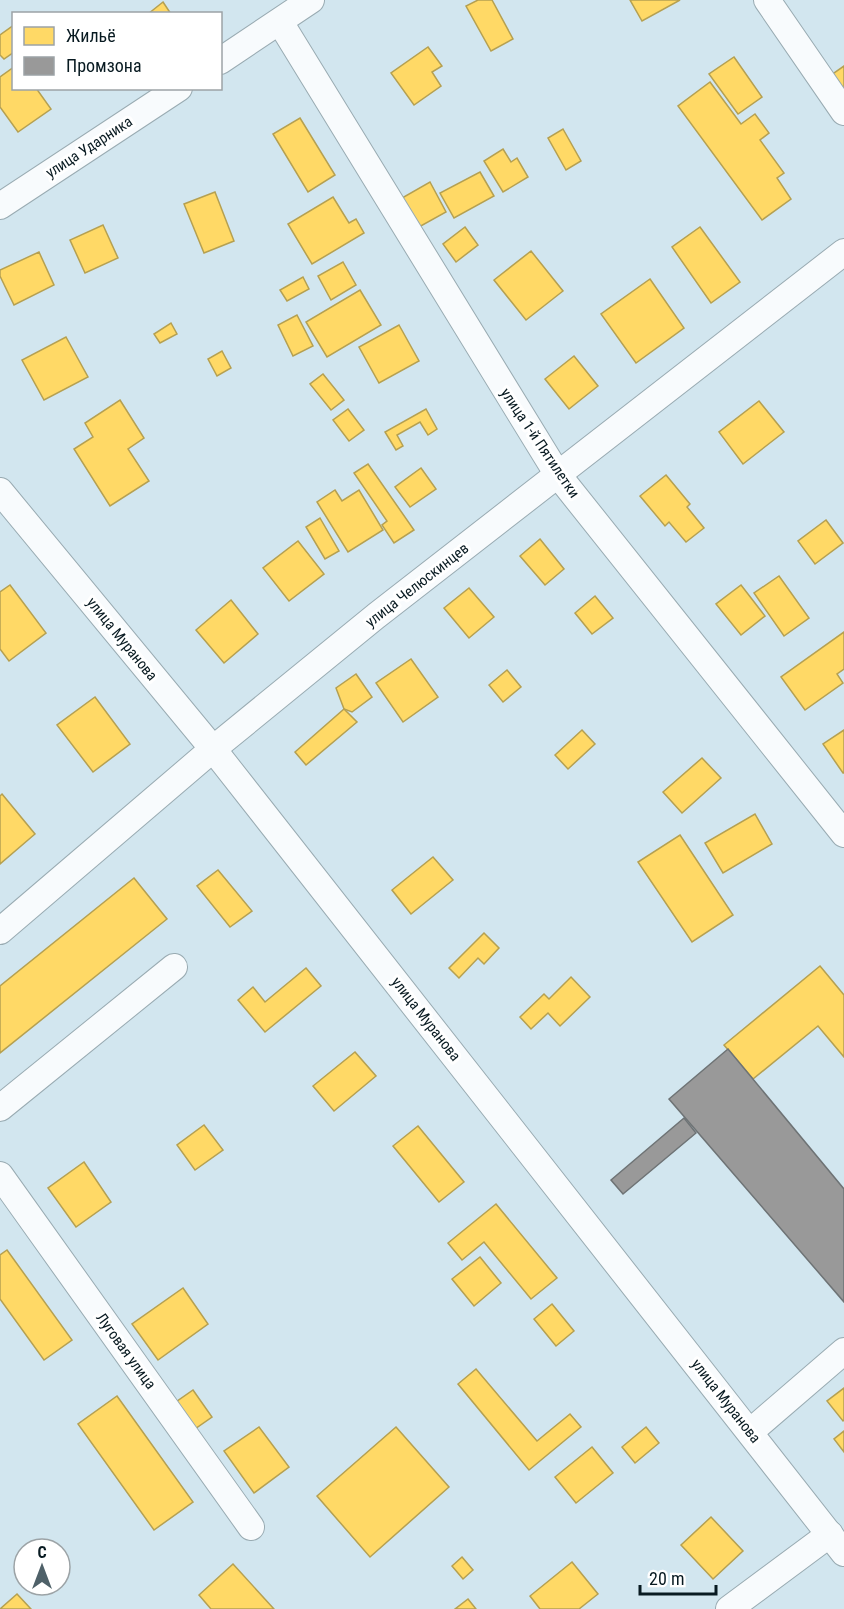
<svg xmlns="http://www.w3.org/2000/svg" width="844" height="1609" viewBox="0 0 844 1609" font-family="'Roboto Condensed',sans-serif">
	<style>
		.homes { fill: #ffd966; stroke: #b5a051; stroke-width: 1.5 }
		.industry { fill: #999; stroke: #6e7375; stroke-width: 1.5 }
		.lines { fill: none; stroke-linecap: round; stroke-linejoin: round }
		.minor-casing { stroke: #99abb2; stroke-width: 28 }
		.minor { stroke: #f8fbfd; stroke-width: 26 }
		.labels { text-anchor: middle; stroke-width: 6; stroke-linejoin: round; paint-order: stroke }
		.street-label { font-size: 15px; fill: #081a21; stroke: #fff }
	</style>
	<rect width="100%" height="100%" fill="#d2e6ef"/>
	<!-- homes -->
	<g class="homes">
		<path d="M478,0H492L513,39L491,51L466,6Z"/>
		<path d="M630,0H680L642,21Z"/>
		<path d="M163,2L171,14H148Z"/>
		<path d="M14,25V52L4,59L0,55V35Z"/>
		<path d="M428,47L442,66L432,72L441,86L414,105L391,73Z"/>
		<path d="M734,57L762,97L738,114L709,74Z"/>
		<path d="M844,66V101L827,78Z"/>
		<path d="M14,67V88H36L51,109L18,132L0,107V77Z"/>
		<path d="M710,82L741,124L755,114L769,133L760,140L784,173L777,178L791,199L762,220L678,106Z"/>
		<path d="M300,118L335,175L308,192L273,134Z"/>
		<path d="M563,129L581,161L566,170L548,138Z"/>
		<path d="M503,149L511,162L517,158L528,177L503,192L484,161Z"/>
		<path d="M480,172L494,196L454,218L440,193Z"/>
		<path d="M430,182L446,212L419,227L402,198Z"/>
		<path d="M215,192L234,241L204,253L184,204Z"/>
		<path d="M333,197L349,223L356,219L364,233L312,264L288,224Z"/>
		<path d="M103,225L118,258L85,273L70,240Z"/>
		<path d="M465,227L478,245L456,262L443,244Z"/>
		<path d="M700,227L740,282L711,303L672,247Z"/>
		<path d="M531,251L563,291L526,320L494,280Z"/>
		<path d="M39,252L54,285L14,305L0,276V270Z"/>
		<path d="M343,262L356,285L331,300L318,276Z"/>
		<path d="M303,277L309,289L287,301L280,290Z"/>
		<path d="M650,279L684,328L636,363L601,314Z"/>
		<path d="M360,290L381,325L327,357L306,322Z"/>
		<path d="M297,315L313,346L293,356L278,325Z"/>
		<path d="M171,323L177,334L160,343L154,334Z"/>
		<path d="M399,325L419,361L379,383L359,347Z"/>
		<path d="M66,337L88,377L44,400L22,360Z"/>
		<path d="M222,351L231,368L217,376L208,359Z"/>
		<path d="M574,356L598,386L569,409L545,379Z"/>
		<path d="M323,374L344,400L331,410L310,384Z"/>
		<path d="M120,400L144,438L128,449L149,481L110,506L74,449L93,437L85,423Z"/>
		<path d="M759,401L784,432L743,464L719,432Z"/>
		<path d="M348,409L364,430L349,441L333,420Z"/>
		<path d="M426,409L437,429L428,435L420,422L397,435L403,446L396,450L385,432Z"/>
		<path d="M368,464L414,530L394,543L382,525L387,521L354,473Z"/>
		<path d="M421,468L436,489L410,507L395,487Z"/>
		<path d="M666,475L690,504L687,507L704,528L686,542L669,522L665,526L640,496Z"/>
		<path d="M335,490L342,501L359,490L383,530L348,552L317,502Z"/>
		<path d="M320,518L339,551L325,559L306,527Z"/>
		<path d="M826,520L843,543L815,564L798,541Z"/>
		<path d="M540,539L564,569L545,585L520,556Z"/>
		<path d="M298,541L324,574L289,601L263,568Z"/>
		<path d="M779,576L809,618L784,636L754,593Z"/>
		<path d="M10,585L46,633L9,661L0,649V592Z"/>
		<path d="M741,585L765,616L741,635L716,604Z"/>
		<path d="M469,588L494,617L469,638L444,608Z"/>
		<path d="M595,596L613,618L592,634L575,613Z"/>
		<path d="M231,600L258,634L224,663L196,630Z"/>
		<path d="M844,632V669L837,674L843,683L805,710L781,677Z"/>
		<path d="M411,659L438,697L403,722L376,683Z"/>
		<path d="M507,670L521,687L503,702L489,685Z"/>
		<path d="M356,674L372,697L352,712L344,709L336,688Z"/>
		<path d="M95,697L130,744L93,772L57,725Z"/>
		<path d="M344,709L357,722L306,765L295,752Z"/>
		<path d="M582,730L595,744L568,769L555,755Z"/>
		<path d="M844,730V773H843L823,744Z"/>
		<path d="M702,758L721,778L682,813L663,792Z"/>
		<path d="M2,794L35,834L0,864V796Z"/>
		<path d="M755,814L772,844L723,873L705,843Z"/>
		<path d="M680,835L733,915L692,942L638,862Z"/>
		<path d="M433,857L453,880L411,914L392,890Z"/>
		<path d="M218,870L252,911L230,927L197,886Z"/>
		<path d="M134,878L167,919L0,1053V986Z"/>
		<path d="M484,933L499,948L484,964L478,958L459,978L449,968Z"/>
		<path d="M820,966L844,995V1057L818,1026L753,1079L724,1045Z"/>
		<path d="M306,968L321,986L265,1032L238,1000L253,987L265,1002Z"/>
		<path d="M571,977L590,997L560,1026L548,1013L531,1029L520,1017L544,994L549,999Z"/>
		<path d="M355,1052L376,1076L334,1111L313,1086Z"/>
		<path d="M204,1125L223,1150L195,1170L177,1145Z"/>
		<path d="M418,1126L464,1182L439,1202L393,1146Z"/>
		<path d="M84,1162L111,1202L76,1227L48,1188Z"/>
		<path d="M496,1204L557,1278L531,1299L484,1242L462,1260L448,1243Z"/>
		<path d="M7,1250L72,1340L44,1360L0,1299V1255Z"/>
		<path d="M480,1257L501,1283L474,1306L452,1279Z"/>
		<path d="M183,1288L208,1324L158,1360L132,1324Z"/>
		<path d="M552,1304L574,1331L556,1346L534,1319Z"/>
		<path d="M476,1369L537,1441L570,1414L581,1427L529,1470L458,1384Z"/>
		<path d="M844,1388V1420L843,1421L827,1401Z"/>
		<path d="M193,1390L212,1417L192,1431L173,1404Z"/>
		<path d="M117,1396L193,1502L154,1530L78,1424Z"/>
		<path d="M259,1427L289,1467L254,1493L224,1451Z"/>
		<path d="M396,1427L449,1487L370,1557L317,1496Z"/>
		<path d="M646,1427L659,1443L635,1463L622,1447Z"/>
		<path d="M844,1431V1452L834,1439Z"/>
		<path d="M592,1447L613,1473L576,1503L555,1477Z"/>
		<path d="M711,1517L743,1551L713,1579L681,1545Z"/>
		<path d="M462,1557L473,1570L463,1579L452,1566Z"/>
		<path d="M572,1562L598,1594L579,1609H540L530,1596Z"/>
		<path d="M233,1564L274,1609H211L199,1595Z"/>
		<path d="M17,1594L31,1609H0Z"/>
		<path d="M468,1599L476,1609H455Z"/>
	</g>
	<!-- industry -->
	<g class="industry">
		<path d="M728,1049L844,1189V1302L669,1099Z"/>
		<path d="M684,1118L696,1133L623,1194L611,1180Z"/>
	</g>
	<g class="lines">
		<!-- minor casing -->
		<g class="minor-casing">
			<g id="minor">
				<path d="M767,0L844,112"/>
				<path d="M280,22L558,475L844,834"/>
				<path d="M220,61L311,0"/>
				<path d="M0,206L179,88"/>
				<path d="M0,491L213,749L844,1553"/>
				<path d="M0,931L213,749L376,616L844,252"/>
				<path d="M0,1108L174,967"/>
				<path d="M0,1175L251,1527"/>
				<path d="M750,1432L844,1351"/>
				<path d="M729,1609L830,1534"/>
			</g>
		</g>
		<!-- minor -->
		<use href="#minor" class="minor"/>
	</g>
	<g class="labels">
		<!-- street labels -->
		<g class="street-label">
			<text transform="translate(89 147) rotate(-33)" y="5">улица Ударника</text>
			<text transform="translate(540 443) rotate(56)" y="5">улица 1-й Пятилетки</text>
			<text transform="translate(417 585) rotate(-38)" y="5">улица Челюскинцев</text>
			<text transform="translate(122 639) rotate(51)" y="5">улица Муранова</text>
			<text transform="translate(426 1019) rotate(52)" y="5">улица Муранова</text>
			<text transform="translate(126 1351) rotate(54)" y="5">Луговая улица</text>
			<text transform="translate(726 1401) rotate(52)" y="5">улица Муранова</text>
		</g>
	</g>
	<!-- legend -->
	<rect x="12" y="12" width="210" height="78" fill="#ffffff" stroke="#9ca3a6" stroke-width="1.5"/>
	<rect x="24" y="27" width="30" height="18" fill="#ffd966" stroke="#9ca3a6" stroke-width="1.5"/>
	<text x="66" y="42" font-size="18" fill="#081a21">Жильё</text>
	<rect x="24" y="57" width="30" height="18" fill="#999999" stroke="#9ca3a6" stroke-width="1.5"/>
	<text x="66" y="72" font-size="18" fill="#081a21">Промзона</text>
	<!-- north arrow -->
	<g transform="translate(42 1567)"><circle r="28" fill="#ffffff" stroke="#9ca3a6" stroke-width="1.5"/>
	<path d="M0-4.5L10 22L0 15L-10 22Z" fill="#4f6169"/>
	<text y="-9" font-size="16" font-weight="bold" text-anchor="middle" fill="#081a21">С</text>
	</g>
	<!-- scale -->
	<path d="M640 1585v9h76v-9" fill="none" stroke="#081a21" stroke-width="3"/>
	<text x="649" y="1585" font-size="18" fill="#081a21" stroke="#ffffff" stroke-width="4.5" paint-order="stroke">20 m</text>
</svg>
